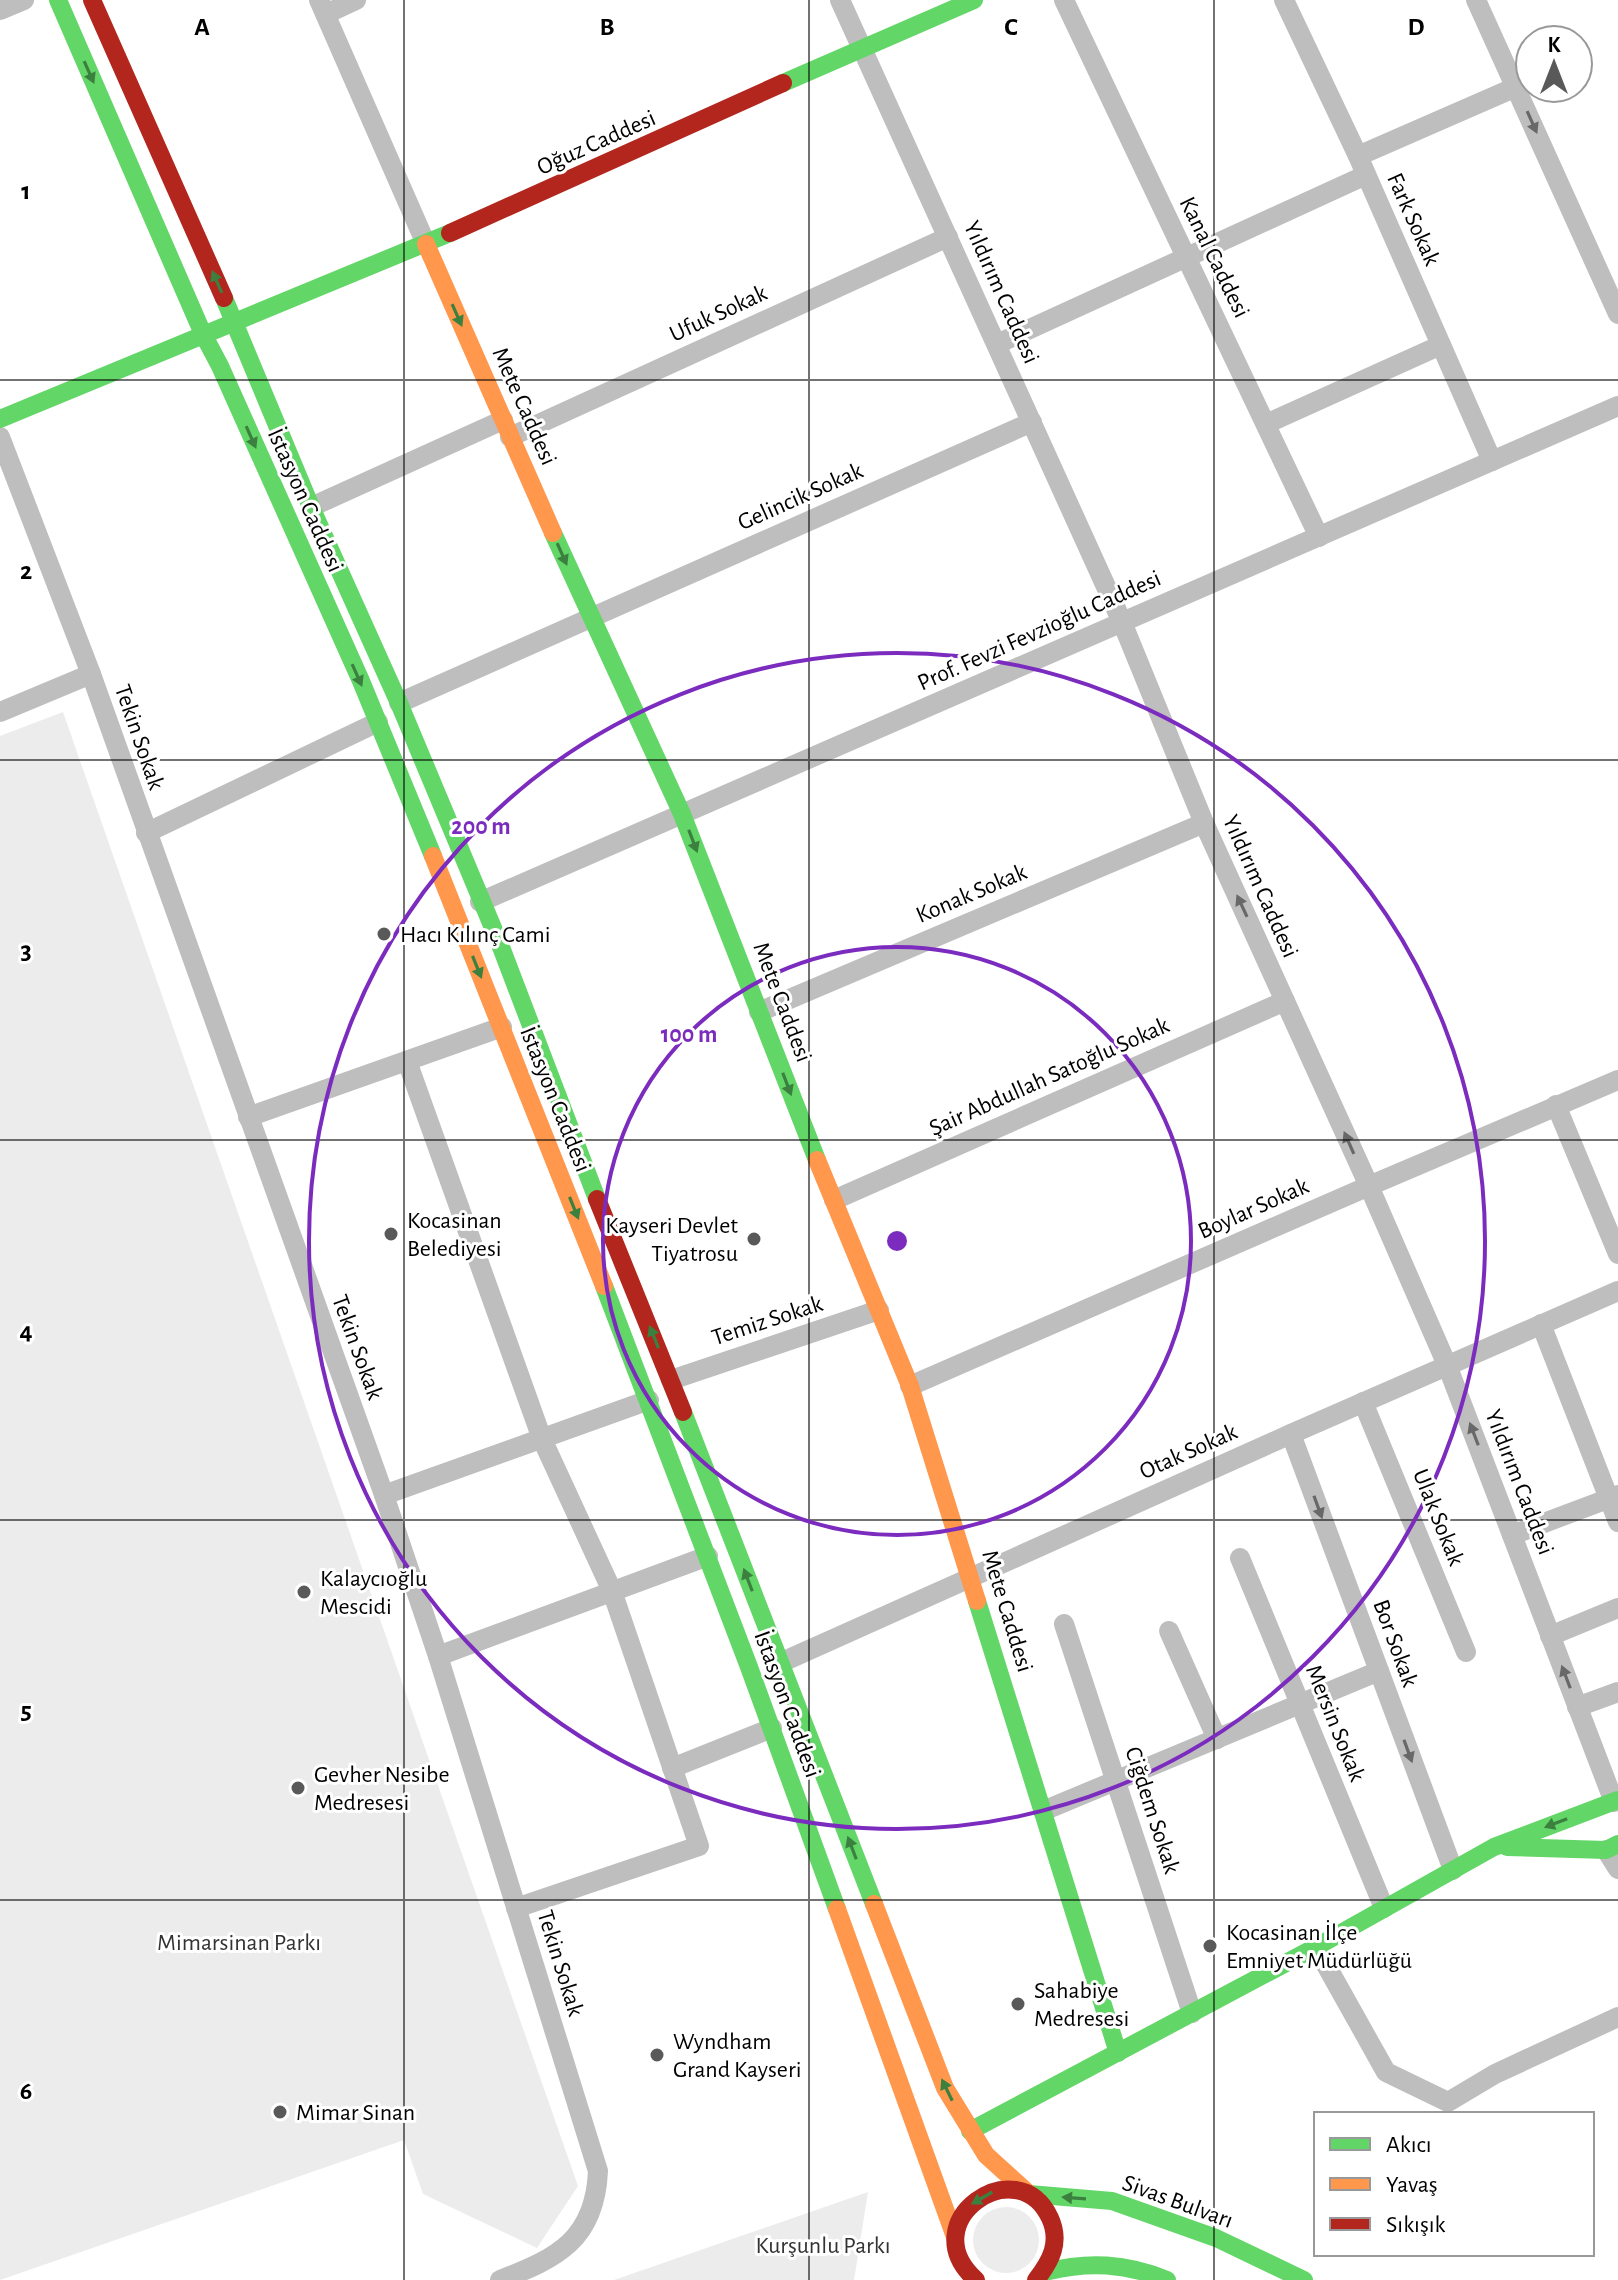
<svg xmlns="http://www.w3.org/2000/svg" width="1618" height="2280" viewBox="0 0 1618 2280" font-family="'Alegreya Sans',sans-serif">
	<style>
		.green { fill: #ececec }
		.lines { fill: none; stroke-linecap: round; stroke-linejoin: round }
		.street { stroke: #bebebe; stroke-width: 20 }
		.fast { stroke: #63d668; stroke-width: 18 }
		.slow { stroke: #ff974d; stroke-width: 18 }
		.jam { stroke: #b3261e; stroke-width: 18 }
		.oneway { fill: #3b803e }
		.oneway2 { fill: #686868 }
		.grid { fill: none; stroke: #000; stroke-width: 2; stroke-opacity: 0.55 }
		.ring { fill: none; stroke: #7b2cbf; stroke-width: 4 }
		.poi-dot { fill: #595959; stroke: #fff; stroke-width: 3 }
		.labels { text-anchor: middle; stroke-width: 6; stroke-linejoin: round; paint-order: stroke }
		.street-label { font-size: 24px; fill: #000; stroke: #fff }
		.poi-label { font-size: 24px; fill: #000; stroke: #fff; text-anchor: start }
		.park-label { font-size: 24px; fill: #333; stroke: #fff }
		.grid-label { font-size: 26px; text-anchor: middle; font-weight: bold; fill: #000; stroke: #fff; stroke-width: 6; stroke-linejoin: round; paint-order: stroke }
		.centre { fill: #7b2cbf; stroke: #fff; stroke-width: 4 }
		.ring-label { font-size: 24px; text-anchor: middle; font-weight: bold; fill: #7b2cbf; stroke: #fff; stroke-width: 6; stroke-linejoin: round; paint-order: stroke }
	</style>
	<rect width="100%" height="100%" fill="#fff"/>
	<!-- green -->
	<g class="green">
		<path d="M63,712L578,2186L537,2248L423,2194L404,2140L0,2280V736Z"/>
		<path d="M868,2192L854,2280H614Z"/>
		<circle cx="1006" cy="2240" r="33"/>
	</g>
	<g class="lines">
		<!-- street -->
		<g class="street">
			<path d="M319,0L426,244"/>
			<path d="M840,0L1122,622L1204,823L1369,1186L1447,1365L1614,1802"/>
			<path d="M1064,0L1319,537"/>
			<path d="M1284,0L1358,156L1492,461"/>
			<path d="M1476,0L1618,314"/>
			<path d="M0,10L24,0"/>
			<path d="M326,14L356,0"/>
			<path d="M1358,156L1516,87"/>
			<path d="M997,344L1366,175"/>
			<path d="M1266,424L1441,345"/>
			<path d="M0,437L91,674L384,1495L438,1656L598,2171C595,2239 558,2258 500,2280"/>
			<path d="M510,437L948,237"/>
			<path d="M311,507L503,420"/>
			<path d="M399,703L1032,422"/>
			<path d="M0,712L91,674"/>
			<path d="M146,833L378,722"/>
			<path d="M480,902L1618,406"/>
			<path d="M759,1012L1204,823"/>
			<path d="M407,1061L542,1439L612,1591L699,1846L516,1908"/>
			<path d="M1556,1105L1618,1254"/>
			<path d="M248,1117L502,1027"/>
			<path d="M834,1200L1285,1001"/>
			<path d="M1541,1324L1618,1522"/>
			<path d="M671,1380L879,1310"/>
			<path d="M910,1386L1369,1186L1618,1080"/>
			<path d="M1363,1402L1466,1652"/>
			<path d="M1291,1434L1453,1870"/>
			<path d="M384,1495L649,1400"/>
			<path d="M1512,1535L1618,1495"/>
			<path d="M1240,1558L1384,1908"/>
			<path d="M1064,1624L1192,2013"/>
			<path d="M1169,1631L1217,1739"/>
			<path d="M1550,1636L1618,1608"/>
			<path d="M438,1656L708,1556"/>
			<path d="M780,1663L1291,1434L1618,1291"/>
			<path d="M1577,1707L1618,1692"/>
			<path d="M672,1768L772,1728"/>
			<path d="M1043,1811L1379,1671"/>
			<path d="M1606,1850L1618,1869"/>
			<path d="M1316,1947L1386,2072L1448,2102L1495,2074L1618,2017"/>
		</g>
		<!-- fast -->
		<g class="fast">
			<path d="M58,0L203,334L220,366L361,681L433,856"/>
			<path d="M783,83L974,0"/>
			<path d="M224,298L311,507L399,703L501,947L597,1199"/>
			<path d="M0,419L450,233"/>
			<path d="M553,533L682,814L817,1160"/>
			<path d="M604,1286L749,1667L837,1909"/>
			<path d="M683,1412L874,1904"/>
			<path d="M977,1601L1118,2053"/>
			<path d="M1507,1847L1606,1850L1618,1844"/>
			<path d="M970,2131L1316,1947L1494,1847L1618,1800"/>
			<path d="M1029,2194L1112,2201L1216,2238L1304,2280"/>
			<path d="M1045,2272C1088,2261 1126,2263 1167,2280"/>
		</g>
		<!-- slow -->
		<g class="slow">
			<path d="M426,244L553,533"/>
			<path d="M433,856L604,1286"/>
			<path d="M817,1160L910,1386L977,1601"/>
			<path d="M874,1904L945,2088L986,2155L1029,2194"/>
			<path d="M837,1909L955,2237"/>
		</g>
		<!-- jam -->
		<g class="jam">
			<path d="M92,0L224,298"/>
			<path d="M450,233L783,83"/>
			<path d="M597,1199L683,1412"/>
			<path d="M976,2280C911,2222 1017,2148 1050,2218C1061,2242 1051,2261 1036,2280"/>
		</g>
	</g>
	<!-- one-way arrows -->
	<defs><path id="oneway-solid" d="M-6-.8H1V-3.2L6.5 0L1 3.2V.8H-6Z" transform="scale(2)"/></defs>
	<g class="oneway">
		<use href="#oneway-solid" transform="translate(89 72) rotate(66)"/>
		<use href="#oneway-solid" transform="translate(217 282) rotate(-114)"/>
		<use href="#oneway-solid" transform="translate(457 315) rotate(66)"/>
		<use href="#oneway-solid" transform="translate(251 437) rotate(66)"/>
		<use href="#oneway-solid" transform="translate(562 554) rotate(66)"/>
		<use href="#oneway-solid" transform="translate(357 675) rotate(66)"/>
		<use href="#oneway-solid" transform="translate(693 841) rotate(69)"/>
		<use href="#oneway-solid" transform="translate(477 967) rotate(68)"/>
		<use href="#oneway-solid" transform="translate(787 1084) rotate(69)"/>
		<use href="#oneway-solid" transform="translate(574 1208) rotate(68)"/>
		<use href="#oneway-solid" transform="translate(654 1337) rotate(-112)"/>
		<use href="#oneway-solid" transform="translate(748 1580) rotate(-111)"/>
		<use href="#oneway-solid" transform="translate(1556 1823) rotate(159)"/>
		<use href="#oneway-solid" transform="translate(852 1848) rotate(-111)"/>
		<use href="#oneway-solid" transform="translate(947 2090) rotate(-116)"/>
		<use href="#oneway-solid" transform="translate(982 2198) rotate(150)"/>
		<use href="#oneway-solid" transform="translate(1074 2198) rotate(-176)"/>
	</g>
	<g class="oneway2">
		<use href="#oneway-solid" transform="translate(1532 122) rotate(66)"/>
		<use href="#oneway-solid" transform="translate(1242 906) rotate(-115)"/>
		<use href="#oneway-solid" transform="translate(1349 1143) rotate(-114)"/>
		<use href="#oneway-solid" transform="translate(1474 1434) rotate(-111)"/>
		<use href="#oneway-solid" transform="translate(1318 1507) rotate(70)"/>
		<use href="#oneway-solid" transform="translate(1566 1677) rotate(-111)"/>
		<use href="#oneway-solid" transform="translate(1408 1751) rotate(70)"/>
	</g>
	<!-- grid -->
	<path class="grid" d="M404,0V2280M809,0V2280M1214,0V2280M0,380H1618M0,760H1618M0,1140H1618M0,1520H1618M0,1900H1618"/>
	<!-- distance rings -->
	<g class="ring">
		<circle cx="897" cy="1241" r="294"/>
		<circle cx="897" cy="1241" r="588"/>
	</g>
	<!-- markers -->
	<g class="poi-dot">
		<circle cx="384" cy="934" r="8"/>
		<circle cx="391" cy="1234" r="8"/>
		<circle cx="754" cy="1239" r="8"/>
		<circle cx="304" cy="1592" r="8"/>
		<circle cx="298" cy="1788" r="8"/>
		<circle cx="1210" cy="1946" r="8"/>
		<circle cx="1018" cy="2004" r="8"/>
		<circle cx="657" cy="2055" r="8"/>
		<circle cx="280" cy="2112" r="8"/>
	</g>
	<g class="labels">
		<!-- street labels -->
		<g class="street-label">
			<text transform="translate(596 142) rotate(-24)" y="8">Oğuz Caddesi</text>
			<text transform="translate(1414 219) rotate(66)" y="8">Fark Sokak</text>
			<text transform="translate(1215 257) rotate(64)" y="8">Kanal Caddesi</text>
			<text transform="translate(1002 292) rotate(66)" y="8">Yıldırım Caddesi</text>
			<text transform="translate(718 313) rotate(-25)" y="8">Ufuk Sokak</text>
			<text transform="translate(525 406) rotate(66)" y="8">Mete Caddesi</text>
			<text transform="translate(800 496) rotate(-24)" y="8">Gelincik Sokak</text>
			<text transform="translate(306 500) rotate(66)" y="8">İstasyon Caddesi</text>
			<text transform="translate(1039 630) rotate(-24)" y="8">Prof. Fevzi Fevzioğlu Caddesi</text>
			<text transform="translate(140 737) rotate(71)" y="8">Tekin Sokak</text>
			<text transform="translate(1261 886) rotate(66)" y="8">Yıldırım Caddesi</text>
			<text transform="translate(971 893) rotate(-23)" y="8">Konak Sokak</text>
			<text transform="translate(783 1002) rotate(69)" y="8">Mete Caddesi</text>
			<text transform="translate(1049 1076) rotate(-24)" y="8">Şair Abdullah Satoğlu Sokak</text>
			<text transform="translate(556 1099) rotate(68)" y="8">İstasyon Caddesi</text>
			<text transform="translate(1253 1208) rotate(-24)" y="8">Boylar Sokak</text>
			<text transform="translate(767 1320) rotate(-18)" y="8">Temiz Sokak</text>
			<text transform="translate(358 1347) rotate(70)" y="8">Tekin Sokak</text>
			<text transform="translate(1188 1451) rotate(-24)" y="8">Otak Sokak</text>
			<text transform="translate(1520 1482) rotate(69)" y="8">Yıldırım Caddesi</text>
			<text transform="translate(1439 1517) rotate(68)" y="8">Ulak Sokak</text>
			<text transform="translate(1008 1611) rotate(73)" y="8">Mete Caddesi</text>
			<text transform="translate(1396 1643) rotate(70)" y="8">Bor Sokak</text>
			<text transform="translate(788 1704) rotate(70)" y="8">İstasyon Caddesi</text>
			<text transform="translate(1336 1723) rotate(68)" y="8">Mersin Sokak</text>
			<text transform="translate(1153 1810) rotate(72)" y="8">Ciğdem Sokak</text>
			<text transform="translate(561 1963) rotate(73)" y="8">Tekin Sokak</text>
			<text transform="translate(1178 2201) rotate(20)" y="8">Sivas Bulvarı</text>
		</g>
		<!-- poi labels -->
		<g class="poi-label">
			<text x="400" y="942">Hacı Kılınç Cami</text>
			<text x="407" y="1228">Kocasinan<tspan x="407" dy="28">Belediyesi</tspan></text>
			<text x="738" y="1233" text-anchor="end">Kayseri Devlet<tspan x="738" dy="28">Tiyatrosu</tspan></text>
			<text x="320" y="1586">Kalaycıoğlu<tspan x="320" dy="28">Mescidi</tspan></text>
			<text x="314" y="1782">Gevher Nesibe<tspan x="314" dy="28">Medresesi</tspan></text>
			<text x="1226" y="1940">Kocasinan İlçe<tspan x="1226" dy="28">Emniyet Müdürlüğü</tspan></text>
			<text x="1034" y="1998">Sahabiye<tspan x="1034" dy="28">Medresesi</tspan></text>
			<text x="673" y="2049">Wyndham<tspan x="673" dy="28">Grand Kayseri</tspan></text>
			<text x="296" y="2120">Mimar Sinan</text>
		</g>
		<!-- park labels -->
		<g class="park-label">
			<text x="239" y="1950">Mimarsinan Parkı</text>
			<text x="823" y="2253">Kurşunlu Parkı</text>
		</g>
	</g>
	<g class="grid-label">
		<text x="202" y="35">A</text>
		<text x="607" y="35">B</text>
		<text x="1011" y="35">C</text>
		<text x="1416" y="35">D</text>
		<text x="26" y="199">1</text>
		<text x="26" y="579">2</text>
		<text x="26" y="959">3</text>
		<text x="26" y="1339">4</text>
		<text x="26" y="1719">5</text>
		<text x="26" y="2099">6</text>
	</g>
	<circle cx="897" cy="1241" r="12" class="centre"/>
	<g class="ring-label">
		<text x="481" y="834">200 m</text>
		<text x="689" y="1042">100 m</text>
	</g>
	<!-- legend -->
	<rect x="1314" y="2112" width="280" height="144" fill="#ffffff" stroke="#999999" stroke-width="2"/>
	<rect x="1330" y="2138" width="40" height="12" fill="#63d668" stroke="#999999" stroke-width="2"/>
	<text x="1386" y="2152" font-size="24" fill="#000000">Akıcı</text>
	<rect x="1330" y="2178" width="40" height="12" fill="#ff974d" stroke="#999999" stroke-width="2"/>
	<text x="1386" y="2192" font-size="24" fill="#000000">Yavaş</text>
	<rect x="1330" y="2218" width="40" height="12" fill="#b3261e" stroke="#999999" stroke-width="2"/>
	<text x="1386" y="2232" font-size="24" fill="#000000">Sıkışık</text>
	<!-- north arrow -->
	<g transform="translate(1554 64)"><circle r="38" fill="#ffffff" stroke="#999999" stroke-width="2"/>
	<path d="M0-6L14 30L0 20L-14 30Z" fill="#595959"/>
	<text y="-12" font-size="22" font-weight="bold" text-anchor="middle" fill="#000000">K</text>
	</g>
</svg>
